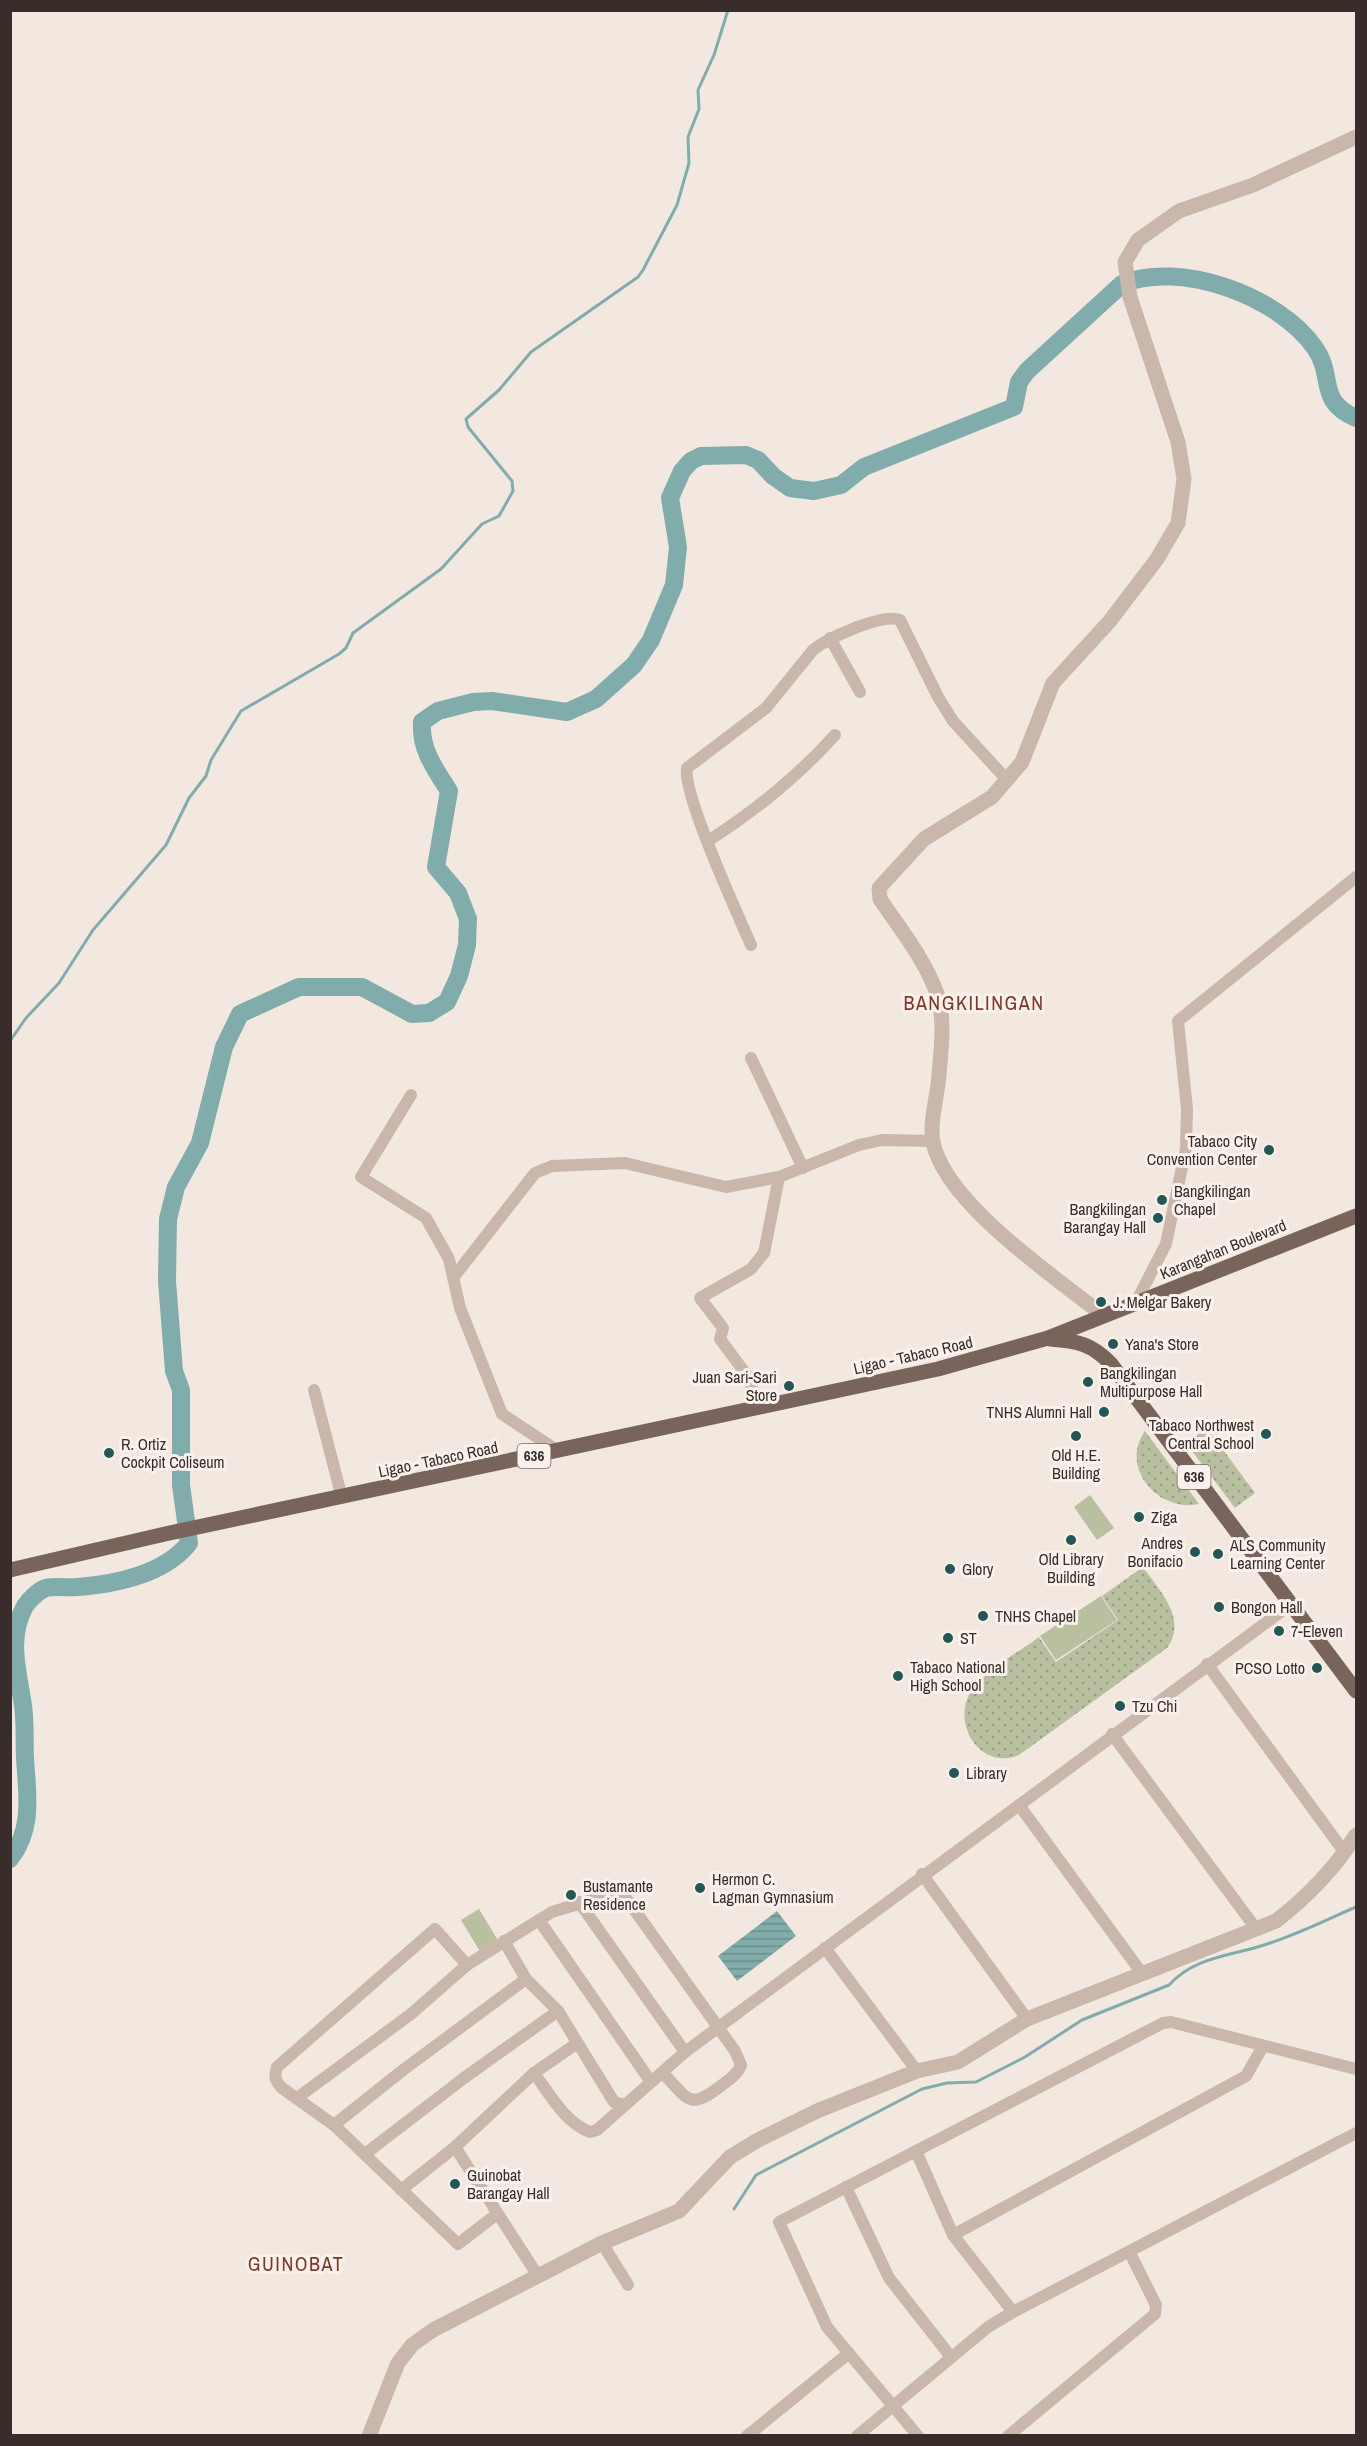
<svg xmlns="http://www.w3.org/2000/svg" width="1367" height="2446" viewBox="0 0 1367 2446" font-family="'Archivo Narrow',sans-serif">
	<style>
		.grass { fill: url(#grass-dots) }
		.garden { fill: #b8c0a0 }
		.water { fill: url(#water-rules) }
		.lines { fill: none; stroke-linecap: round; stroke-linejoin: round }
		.stream { stroke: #80adab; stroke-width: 3 }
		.river { stroke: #80adab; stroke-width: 18 }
		.minor { stroke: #c9b7ac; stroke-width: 12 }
		.tertiary { stroke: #c9b7ac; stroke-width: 15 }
		.primary { stroke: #79645c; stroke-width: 15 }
		.poi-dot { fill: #225756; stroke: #f9f2ec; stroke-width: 2 }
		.labels { text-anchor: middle; stroke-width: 6; stroke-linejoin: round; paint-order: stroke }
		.shield { fill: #f9f2ec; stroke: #726864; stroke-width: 1.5 }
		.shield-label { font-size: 15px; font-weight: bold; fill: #382d2a }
		.poi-label { font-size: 16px; fill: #382d2a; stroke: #f9f2ec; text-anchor: start }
		.street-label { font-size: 16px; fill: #382d2a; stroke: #f9f2ec }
		.quarter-label { font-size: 20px; letter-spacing: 1.5px; fill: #823628; stroke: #f9f2ec }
	</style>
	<defs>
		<pattern id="grass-dots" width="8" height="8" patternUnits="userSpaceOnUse" patternTransform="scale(1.5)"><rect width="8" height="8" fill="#b8c0a0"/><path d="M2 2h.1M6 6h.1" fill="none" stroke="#979c83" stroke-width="1.8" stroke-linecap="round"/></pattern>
		<pattern id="water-rules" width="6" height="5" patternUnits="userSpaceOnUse" patternTransform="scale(1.5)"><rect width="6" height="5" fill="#80adab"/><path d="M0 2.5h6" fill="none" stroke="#6a8d8b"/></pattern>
	</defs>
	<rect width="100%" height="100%" fill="#f2e8e0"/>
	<!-- grass -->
	<g class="grass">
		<path d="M1207,1428L1255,1493L1235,1508L1186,1443Z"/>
		<path d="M1145,1431L1199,1504C1158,1513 1119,1467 1145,1431Z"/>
		<path d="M1143,1567C1160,1592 1188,1618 1167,1648L1019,1755C980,1771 952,1724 970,1693C985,1669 1017,1654 1039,1637L1056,1662L1118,1620L1102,1596Z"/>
	</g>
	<!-- garden -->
	<g class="garden">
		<path d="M1090,1495L1114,1528L1097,1540L1074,1507Z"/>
		<path d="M1101,1596L1117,1620L1056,1660L1040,1636Z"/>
		<path d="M479,1909L499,1942L481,1953L461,1920Z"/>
	</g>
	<!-- water -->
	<path class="water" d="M777,1911L796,1936L737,1981L718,1956Z"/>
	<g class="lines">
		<!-- stream -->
		<g class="stream">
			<path d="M10,1041L26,1018L59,983L93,930L166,845L189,798L206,776L211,760L241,711L339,654L346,648L353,633L441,569L482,524L499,516L513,491L512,481L468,427L466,419L499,390L531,352L638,277L643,270L677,205L689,163L688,137L699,109L698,90L714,55L728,10"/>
			<path d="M734,2209L756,2175L922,2089L947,2083L976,2082L1025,2057L1082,2020L1169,1985C1196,1955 1235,1956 1270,1943C1300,1933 1328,1919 1356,1907"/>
		</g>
		<!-- river -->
		<path class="river" d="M10,1859C34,1828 27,1794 25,1758C24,1738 26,1719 22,1699C17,1668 8,1636 25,1606C29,1600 39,1590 46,1588C55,1586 68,1588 78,1587C115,1584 165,1574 189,1543L181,1485V1390L174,1371L167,1281L168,1219L176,1187L200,1143L224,1047L240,1014L299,987H362L412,1014L429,1013L447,1002L459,976L467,945L468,919L458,893L436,867L449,791C435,769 420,749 422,722L438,711L473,702L492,701L567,712L596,699L634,665L651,640L674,585L678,547L670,498L682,471L691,461L701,456L746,455L758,460L773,476L790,488L814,491L841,485L864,467L1014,407L1019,382L1027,371L1122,284C1180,260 1279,296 1315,348C1335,376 1316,401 1356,418"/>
		<!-- minor -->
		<g class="minor">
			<path d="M830,638L860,692"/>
			<path d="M708,841C755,811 798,776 835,735"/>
			<path d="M751,945C738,915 682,793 687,768L766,708L813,650C828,638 882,613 900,620L938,697L953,721L1007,780"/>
			<path d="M751,1058L803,1168"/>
			<path d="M411,1095L361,1177L426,1218L449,1259L460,1308L502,1414L558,1451"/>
			<path d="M453,1278L535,1173L552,1166L625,1163L726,1187L779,1177L859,1145L882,1140L933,1141"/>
			<path d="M1135,1304L1166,1244L1186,1148L1187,1109L1178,1021L1356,877"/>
			<path d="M314,1390L342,1498"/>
			<path d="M761,1407L746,1374L720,1339L723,1328L700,1298L751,1269L764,1253L779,1177"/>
			<path d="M1207,1664L1345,1853"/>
			<path d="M1112,1734L1257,1930"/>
			<path d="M1019,1805L1141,1972"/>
			<path d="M922,1874L1027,2019"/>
			<path d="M579,1902L685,2052"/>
			<path d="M539,1920L651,2082"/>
			<path d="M504,1941L526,1979L558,2011L614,2102L625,2105"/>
			<path d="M825,1948L917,2071"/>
			<path d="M467,1965L435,1929L277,2067C274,2077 275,2081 282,2088L334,2125L458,2244L497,2214"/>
			<path d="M534,2073C549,2093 565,2123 590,2132L597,2130L685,2052L1290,1605"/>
			<path d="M297,2098L411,2014L467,1965L552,1912L621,1891L735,2051L741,2065C738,2074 729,2080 722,2085C689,2111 689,2100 663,2073"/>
			<path d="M334,2125L403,2070L526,1979"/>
			<path d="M455,2147L538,2276"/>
			<path d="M916,2151L953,2235L1013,2312"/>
			<path d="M365,2154L464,2078L558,2011"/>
			<path d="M846,2187L889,2278L951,2357"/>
			<path d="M401,2190L455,2147L534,2073L576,2044"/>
			<path d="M953,2235L1246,2076L1263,2046"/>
			<path d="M602,2243L628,2285"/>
			<path d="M747,2436L849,2353"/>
			<path d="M857,2436L988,2327L1013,2312L1356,2133"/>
			<path d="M918,2436L827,2327L779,2222L1163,2023L1171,2022L1356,2069"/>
			<path d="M1008,2436L1155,2314L1156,2305L1130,2253"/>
		</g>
		<!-- tertiary -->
		<g class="tertiary">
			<path d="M1103,1315C1055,1277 945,1203 933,1142C929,1121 938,1096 939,1074C941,1051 945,1020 938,997C927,962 900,929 880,899L879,888L924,839L992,797L1022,762L1053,683L1109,622L1157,559L1178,523L1184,479L1178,442L1130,297L1125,262L1138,240L1179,211L1253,185L1356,137"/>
			<path d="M369,2436L398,2363L412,2345L433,2330L602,2243L679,2211L730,2157L758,2140L817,2111L917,2071L958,2062L1027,2019L1276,1921C1307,1897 1335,1868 1356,1835"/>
		</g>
		<!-- primary -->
		<g class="primary">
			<path d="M1050,1339C1078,1341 1092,1344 1111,1364L1356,1691"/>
			<path d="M10,1570L165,1534L938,1369L1048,1338L1356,1216"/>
		</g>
	</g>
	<!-- markers -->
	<g class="poi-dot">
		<circle cx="1269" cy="1150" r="6"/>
		<circle cx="1162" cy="1200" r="6"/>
		<circle cx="1158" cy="1218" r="6"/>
		<circle cx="1101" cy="1302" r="6"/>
		<circle cx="1113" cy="1344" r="6"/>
		<circle cx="1088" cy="1382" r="6"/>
		<circle cx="789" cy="1386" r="6"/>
		<circle cx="1104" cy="1412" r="6"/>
		<circle cx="1266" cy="1434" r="6"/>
		<circle cx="1076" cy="1436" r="6"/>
		<circle cx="109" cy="1453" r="6"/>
		<circle cx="1139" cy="1517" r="6"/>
		<circle cx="1071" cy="1540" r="6"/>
		<circle cx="1195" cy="1552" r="6"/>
		<circle cx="1218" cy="1554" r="6"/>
		<circle cx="950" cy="1569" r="6"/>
		<circle cx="1219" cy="1607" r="6"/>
		<circle cx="983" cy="1616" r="6"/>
		<circle cx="1279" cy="1631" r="6"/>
		<circle cx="948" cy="1638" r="6"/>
		<circle cx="1317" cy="1668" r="6"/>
		<circle cx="898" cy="1676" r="6"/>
		<circle cx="1120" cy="1706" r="6"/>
		<circle cx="954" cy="1773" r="6"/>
		<circle cx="700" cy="1888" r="6"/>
		<circle cx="571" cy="1895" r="6"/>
		<circle cx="455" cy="2184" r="6"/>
	</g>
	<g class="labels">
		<!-- shield labels -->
		<g class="shield">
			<rect x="517.5" y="1444" width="33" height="24" rx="4.5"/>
			<rect x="1177.5" y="1465" width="33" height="24" rx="4.5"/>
		</g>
		<g class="shield-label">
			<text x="534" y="1461">636</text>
			<text x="1194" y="1482">636</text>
		</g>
		<!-- poi labels -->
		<g class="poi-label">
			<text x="1257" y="1147" text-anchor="end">Tabaco City<tspan x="1257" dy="18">Convention Center</tspan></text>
			<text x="1174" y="1197">Bangkilingan<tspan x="1174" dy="18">Chapel</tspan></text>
			<text x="1146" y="1215" text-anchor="end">Bangkilingan<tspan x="1146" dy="18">Barangay Hall</tspan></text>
			<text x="1113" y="1308">J. Melgar Bakery</text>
			<text x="1125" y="1350">Yana's Store</text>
			<text x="1100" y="1379">Bangkilingan<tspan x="1100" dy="18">Multipurpose Hall</tspan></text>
			<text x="777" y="1383" text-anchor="end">Juan Sari-Sari<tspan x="777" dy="18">Store</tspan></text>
			<text x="1092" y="1418" text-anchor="end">TNHS Alumni Hall</text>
			<text x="1254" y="1431" text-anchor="end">Tabaco Northwest<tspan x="1254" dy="18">Central School</tspan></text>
			<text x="121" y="1450">R. Ortiz<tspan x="121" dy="18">Cockpit Coliseum</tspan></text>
			<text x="1076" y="1461" text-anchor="middle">Old H.E.<tspan x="1076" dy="18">Building</tspan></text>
			<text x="1151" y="1523">Ziga</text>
			<text x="1183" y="1549" text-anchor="end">Andres<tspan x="1183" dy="18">Bonifacio</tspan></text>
			<text x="1230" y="1551">ALS Community<tspan x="1230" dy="18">Learning Center</tspan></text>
			<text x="1071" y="1565" text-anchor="middle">Old Library<tspan x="1071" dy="18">Building</tspan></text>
			<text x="962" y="1575">Glory</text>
			<text x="1231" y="1613">Bongon Hall</text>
			<text x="995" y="1622">TNHS Chapel</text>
			<text x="1291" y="1637">7-Eleven</text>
			<text x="960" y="1644">ST</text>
			<text x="910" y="1673">Tabaco National<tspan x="910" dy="18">High School</tspan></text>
			<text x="1305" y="1674" text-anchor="end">PCSO Lotto</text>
			<text x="1132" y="1712">Tzu Chi</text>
			<text x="966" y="1779">Library</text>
			<text x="712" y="1885">Hermon C.<tspan x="712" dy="18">Lagman Gymnasium</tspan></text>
			<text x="583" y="1892">Bustamante<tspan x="583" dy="18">Residence</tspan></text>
			<text x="467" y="2181">Guinobat<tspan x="467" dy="18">Barangay Hall</tspan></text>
		</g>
		<!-- street labels -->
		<g class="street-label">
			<text transform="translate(1223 1249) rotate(-22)" y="6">Karangahan Boulevard</text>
			<text transform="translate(913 1355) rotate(-13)" y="6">Ligao - Tabaco Road</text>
			<text transform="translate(438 1459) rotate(-12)" y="6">Ligao - Tabaco Road</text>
		</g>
		<!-- quarter labels -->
		<g class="quarter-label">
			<text x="974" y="1010">BANGKILINGAN</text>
			<text x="296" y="2271">GUINOBAT</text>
		</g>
	</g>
	<!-- border -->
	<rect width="1367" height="2446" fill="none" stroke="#382d2a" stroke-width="24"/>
</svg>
